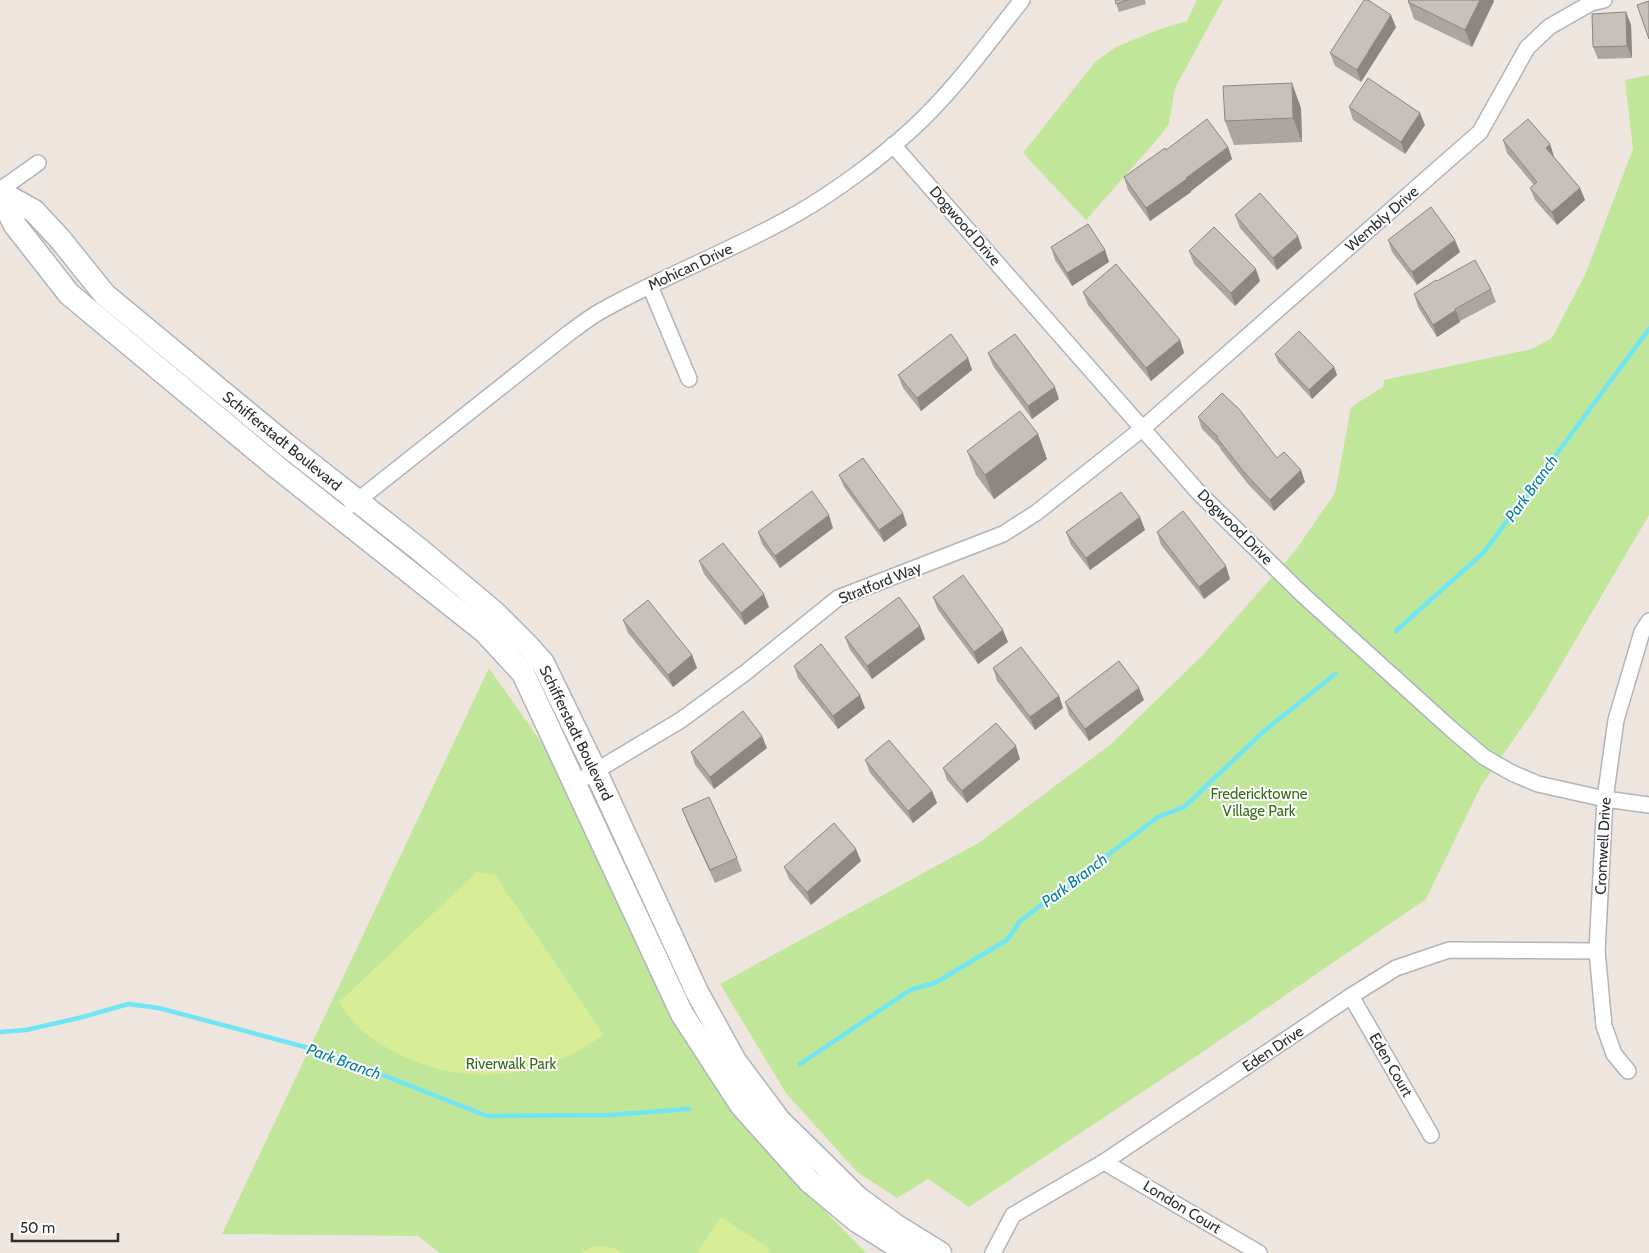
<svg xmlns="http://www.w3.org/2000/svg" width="1649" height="1253" viewBox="0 0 1649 1253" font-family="Cabin,sans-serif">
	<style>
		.green { fill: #c0e69a }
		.pitch { fill: #d6ed96 }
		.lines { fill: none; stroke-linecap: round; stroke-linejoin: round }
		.stream { stroke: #70e5f3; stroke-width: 4.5 }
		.minor-casing { stroke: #afb4bd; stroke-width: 18 }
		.secondary-casing { stroke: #afb4bd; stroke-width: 25 }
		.minor { stroke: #fff; stroke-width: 15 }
		.secondary { stroke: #fff; stroke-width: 22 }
		.wall { fill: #aba5a0 }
		.shaded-wall { fill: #8b8682 }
		.building { fill: #c7c0ba; stroke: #8b8682 }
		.labels { text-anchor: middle; stroke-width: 4; stroke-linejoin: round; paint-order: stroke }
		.street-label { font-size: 15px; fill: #2d2d2d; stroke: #fff }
		.park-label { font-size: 15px; fill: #386e19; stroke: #fff }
		.water-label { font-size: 16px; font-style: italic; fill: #09819d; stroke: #fff }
	</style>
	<rect width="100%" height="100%" fill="#eee5df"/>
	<!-- green -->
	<g class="green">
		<path d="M1197,0H1223L1175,88L1169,124L1160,136L1086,220L1023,153L1096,61L1116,47L1157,30L1187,21Z"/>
		<path d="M1649,75V515L1535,709L1481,786L1426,899L1198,1055L969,1207L928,1179L897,1198L857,1172L786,1093L720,984L980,842L1110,745L1203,655L1295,551L1335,493L1351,407L1383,387L1384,380L1532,349L1552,338L1585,275L1633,149L1625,80Z"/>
		<path d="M489,668L604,832L699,1014L715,1085L751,1135L866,1253H440L418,1236L222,1234Z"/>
	</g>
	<!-- pitch -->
	<g class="pitch">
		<path d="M477,872L495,875L604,1035C591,1042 578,1052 565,1058C494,1088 419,1077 360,1029C352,1022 345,1011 339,1002Z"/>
		<path d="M721,1217L770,1249L767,1253H697Z"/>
		<path d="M593,1246C604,1246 613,1246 622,1253H580Z"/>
	</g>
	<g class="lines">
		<!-- stream -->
		<g class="stream">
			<path d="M1396,631L1484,552L1649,329"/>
			<path d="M0,1032L26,1030L83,1017L128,1004L159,1008L324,1052L487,1116L609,1115L689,1109"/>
			<path d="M800,1064L910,990L935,983L1007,940L1020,921L1158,817L1184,807L1264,731L1335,674"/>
		</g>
		<!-- minor casing -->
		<g class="minor-casing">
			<g id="minor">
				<path d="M893,145L1200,494L1303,595L1450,728L1484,757L1512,773L1538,784L1605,799L1649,805"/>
				<path d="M0,190L38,163"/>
				<path d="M650,286L689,379"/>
				<path d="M352,505L569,333C580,325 590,317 601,311C665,275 734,250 798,213C836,191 879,159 911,130C953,92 987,44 1022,0"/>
				<path d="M574,784L681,720L745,673L838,598L1003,534L1036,513L1142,429L1480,132L1527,48L1549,27L1591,3L1604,0"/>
				<path d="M1351,996L1431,1135"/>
				<path d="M1628,1071L1614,1054L1604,1026L1597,951L1605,799L1616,720L1642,632L1649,621"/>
				<path d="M1104,1162L1259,1253"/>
				<path d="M993,1253L1013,1215L1104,1162L1351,996L1396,968L1449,950L1597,951"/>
			</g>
		</g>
		<!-- secondary casing -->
		<g class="secondary-casing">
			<g id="secondary">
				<path d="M0,192L34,211L60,239L105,295L285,444L420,550L495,613L528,646L543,663L595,770L697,992L735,1061L779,1120L858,1198L895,1225L940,1253"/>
				<path d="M0,195L15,225L69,294L278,468L485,632L523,673L682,1014L741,1105L809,1181L857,1221L908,1253"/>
			</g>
		</g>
		<!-- minor -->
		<use href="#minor" class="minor"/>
		<!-- secondary -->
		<use href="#secondary" class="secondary"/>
	</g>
	<!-- wall -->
	<g class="wall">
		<path d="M1115,0H1145L1146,4L1119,12Z"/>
		<path d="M1409,0H1493L1494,1L1472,47L1414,19L1408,2Z"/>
		<path d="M1626,12L1631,25L1632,58L1598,59L1593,47Z"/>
		<path d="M1396,27L1361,82L1335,66L1330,53Z"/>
		<path d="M1349,107L1425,125L1405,154L1353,120Z"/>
		<path d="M1301,108L1302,142L1234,145L1225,121Z"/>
		<path d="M1503,140L1550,144L1554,157L1580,188L1585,200L1557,225L1535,200L1530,188L1534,185L1507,153Z"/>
		<path d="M1228,147L1232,159L1191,191V192L1150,221L1128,190L1124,177Z"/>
		<path d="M1235,215L1302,248L1277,270L1240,228Z"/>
		<path d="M1388,240L1460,252L1417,285L1392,252Z"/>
		<path d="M1051,247L1105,250L1109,262L1072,286L1055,260Z"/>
		<path d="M1189,251L1260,281L1235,306L1194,264Z"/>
		<path d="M1437,281L1491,289L1496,302L1460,321V322L1437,337L1418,307L1414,294Z"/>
		<path d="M1083,292L1180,340L1184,353L1151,381L1088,305Z"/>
		<path d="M988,353L1059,399L1032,419L993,366Z"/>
		<path d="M1275,354L1334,367L1337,375L1312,399L1278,362Z"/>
		<path d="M968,358L972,370L921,411L903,388L898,375Z"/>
		<path d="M1198,417L1277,458L1305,482L1274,511L1248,484L1221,450L1219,446L1202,429Z"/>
		<path d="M1038,434L1047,459L994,499L976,475L967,451Z"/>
		<path d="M839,475L907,525L884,542L844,487Z"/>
		<path d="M833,528L780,568L762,544L758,532Z"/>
		<path d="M1145,530L1090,570L1071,545L1066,532Z"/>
		<path d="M1157,532L1230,579L1204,599L1161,545Z"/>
		<path d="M699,561L769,607L745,625L704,574Z"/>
		<path d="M933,597L1008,642L978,664L938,610Z"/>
		<path d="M623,620L692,655L697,668L673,687L628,633Z"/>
		<path d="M920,626L925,639L872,679L850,650L845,637Z"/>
		<path d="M794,666L865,708L838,729L798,678Z"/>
		<path d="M993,668L1059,696L1063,708L1035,730L997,681Z"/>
		<path d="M1144,700L1089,741L1069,715L1065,702Z"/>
		<path d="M767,748L714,789L695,765L691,752Z"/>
		<path d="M1020,759L967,803L947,780L943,768Z"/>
		<path d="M865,760L932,791L937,803L913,823L870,773Z"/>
		<path d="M682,809L737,858L742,871L715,883L687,822Z"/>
		<path d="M861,861L811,905L789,879L784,867Z"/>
	</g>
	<!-- shaded-wall -->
	<g class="shaded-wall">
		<path d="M1480,0H1493L1494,1L1472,47L1465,30Z"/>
		<path d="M1626,12L1631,25L1632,58L1627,46Z"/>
		<path d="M1391,15L1396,27L1361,82L1357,70Z"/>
		<path d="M1292,83L1301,108L1302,142L1293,118Z"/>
		<path d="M1420,113L1425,125L1405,154L1401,142Z"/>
		<path d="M1550,144L1554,157L1550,160L1546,148Z"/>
		<path d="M1228,147L1232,159L1191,191V192L1150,221L1146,208Z"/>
		<path d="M1580,188L1585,200L1557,225L1552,212Z"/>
		<path d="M1298,236L1302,248L1277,270L1273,258Z"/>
		<path d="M1455,240L1460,252L1417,285L1412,272Z"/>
		<path d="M1105,250L1109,262L1072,286L1067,273Z"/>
		<path d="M1256,269L1260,281L1235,306L1231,293Z"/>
		<path d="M1456,310L1460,322L1437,337L1433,325Z"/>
		<path d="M1180,340L1184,353L1151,381L1146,368Z"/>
		<path d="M968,358L972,370L921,411L917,398Z"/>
		<path d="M1334,367L1337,375L1312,399L1309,390Z"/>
		<path d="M1055,387L1059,399L1032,419L1028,406Z"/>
		<path d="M1038,434L1047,459L994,499L985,475Z"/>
		<path d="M1301,470L1305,482L1274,511L1270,500Z"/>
		<path d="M903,513L907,525L884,542L879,530Z"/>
		<path d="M829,515L833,528L780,568L775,556Z"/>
		<path d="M1140,517L1145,530L1090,570L1086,558Z"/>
		<path d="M1226,566L1230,579L1204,599L1199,587Z"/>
		<path d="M764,594L769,607L745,625L741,613Z"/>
		<path d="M920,626L925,639L872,679L867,666Z"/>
		<path d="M1003,630L1008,642L978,664L974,652Z"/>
		<path d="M692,655L697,668L673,687L668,675Z"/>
		<path d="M1139,688L1144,700L1089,741L1085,729Z"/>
		<path d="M860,695L865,708L838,729L833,716Z"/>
		<path d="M1059,696L1063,708L1035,730L1030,717Z"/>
		<path d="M762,736L767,748L714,789L710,777Z"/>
		<path d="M1016,746L1020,759L967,803L962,791Z"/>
		<path d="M932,791L937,803L913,823L908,811Z"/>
		<path d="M856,849L861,861L811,905L807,892Z"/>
	</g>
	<!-- building -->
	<g class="building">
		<path d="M1115,0H1128L1116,4Z"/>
		<path d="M1364,0H1368L1391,15L1357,70L1330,53Z"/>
		<path d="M1409,0H1480L1465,30L1408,2Z"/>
		<path d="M1649,1V39L1637,5Z"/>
		<path d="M1626,12L1627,46L1593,47L1592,14Z"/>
		<path d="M1368,78L1420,113L1401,142L1349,107Z"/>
		<path d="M1292,83L1293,118L1225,121L1223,86Z"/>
		<path d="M1207,119L1228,147L1186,178L1187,179L1146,208L1124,177L1165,148L1166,150Z"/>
		<path d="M1528,119L1550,144L1546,148L1580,188L1552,212L1530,188L1537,182L1503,140Z"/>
		<path d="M1260,193L1298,236L1273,258L1235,215Z"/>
		<path d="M1431,207L1455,240L1412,272L1388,240Z"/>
		<path d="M1088,224L1105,250L1067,273L1051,247Z"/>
		<path d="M1214,227L1256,269L1231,293L1189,251Z"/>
		<path d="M1475,260L1491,289L1455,309L1456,310L1433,325L1414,294L1436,280L1437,281Z"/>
		<path d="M1116,264L1180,340L1146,368L1083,292Z"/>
		<path d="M1299,331L1334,367L1309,390L1275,354Z"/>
		<path d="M951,334L968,358L917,398L898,375Z"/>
		<path d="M1015,334L1055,387L1028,406L988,353Z"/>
		<path d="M1222,393L1239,409L1277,458L1284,452L1301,470L1270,500L1244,472L1217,438L1218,437L1198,417Z"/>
		<path d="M1020,411L1038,434L985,475L967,451Z"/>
		<path d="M863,458L903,513L879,530L839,475Z"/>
		<path d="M812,491L829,515L775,556L758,532Z"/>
		<path d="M1121,492L1140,517L1086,558L1066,532Z"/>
		<path d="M1183,511L1226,566L1199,587L1157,532Z"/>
		<path d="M723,543L764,594L741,613L699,561Z"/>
		<path d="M963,575L1003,630L974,652L933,597Z"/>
		<path d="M899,597L920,626L867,666L845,637Z"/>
		<path d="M648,600L692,655L668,675L623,620Z"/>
		<path d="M821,644L860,695L833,716L794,666Z"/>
		<path d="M1021,647L1059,696L1030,717L993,668Z"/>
		<path d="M1119,661L1139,688L1085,729L1065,702Z"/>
		<path d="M743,711L762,736L710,777L691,752Z"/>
		<path d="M996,723L1016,746L962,791L943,768Z"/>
		<path d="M889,740L932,791L908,811L865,760Z"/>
		<path d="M709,797L737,858L710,870L682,809Z"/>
		<path d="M834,823L856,849L807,892L784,867Z"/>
	</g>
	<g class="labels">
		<!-- street labels -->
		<g class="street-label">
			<text transform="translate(1382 219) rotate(-41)" y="5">Wembly Drive</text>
			<text transform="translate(965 226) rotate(49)" y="5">Dogwood Drive</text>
			<text transform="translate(690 267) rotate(-25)" y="5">Mohican Drive</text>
			<text transform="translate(282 441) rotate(39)" y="5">Schifferstadt Boulevard</text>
			<text transform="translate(1235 527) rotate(45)" y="5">Dogwood Drive</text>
			<text transform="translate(880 583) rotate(-22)" y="5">Stratford Way</text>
			<text transform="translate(576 733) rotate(64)" y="5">Schifferstadt Boulevard</text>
			<text transform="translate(1603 846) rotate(-87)" y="5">Cromwell Drive</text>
			<text transform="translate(1273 1049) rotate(-34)" y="5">Eden Drive</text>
			<text transform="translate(1391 1065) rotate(60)" y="5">Eden Court</text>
			<text transform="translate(1182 1207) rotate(31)" y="5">London Court</text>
		</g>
		<!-- park labels -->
		<g class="park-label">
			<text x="1259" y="799">Fredericktowne<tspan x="1259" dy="17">Village Park</tspan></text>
			<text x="511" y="1069">Riverwalk Park</text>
		</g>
		<!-- water labels -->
		<g class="water-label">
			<text transform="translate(1531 488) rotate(-54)" y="6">Park Branch</text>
			<text transform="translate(1074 880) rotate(-37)" y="6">Park Branch</text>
			<text transform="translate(344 1061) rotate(20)" y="6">Park Branch</text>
		</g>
	</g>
	<!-- scale -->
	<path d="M12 1233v8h106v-8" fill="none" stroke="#2d2d2d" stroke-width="2.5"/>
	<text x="20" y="1233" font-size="15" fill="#2d2d2d" stroke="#ffffff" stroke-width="4" paint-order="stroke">50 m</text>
</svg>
